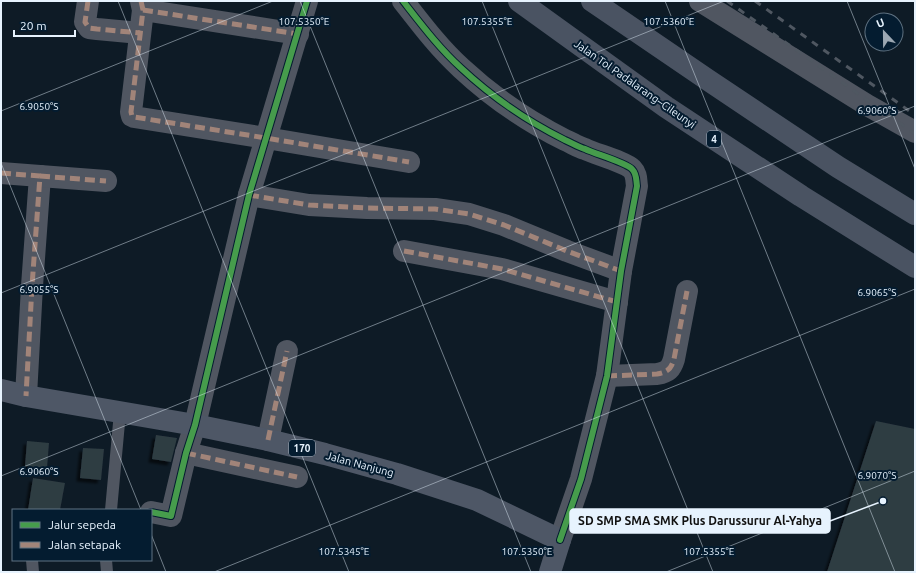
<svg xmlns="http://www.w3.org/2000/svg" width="916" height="573" viewBox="0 0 916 573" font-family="Ubuntu,sans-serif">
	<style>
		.building { fill: #2f3c43; filter: url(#shadow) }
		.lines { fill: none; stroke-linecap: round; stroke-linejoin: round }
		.service { stroke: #505661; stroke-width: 12 }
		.minor { stroke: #505661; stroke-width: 22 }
		.primary { stroke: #4e5766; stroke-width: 22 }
		.motorway { stroke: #4a5362; stroke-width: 22 }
		.rail { stroke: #4f5761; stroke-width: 3; stroke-dasharray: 7 7; stroke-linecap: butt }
		.quiet { stroke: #a18479; stroke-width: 5; stroke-dasharray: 10 5; stroke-linecap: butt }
		.cycleway-casing { stroke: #041c30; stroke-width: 8 }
		.cycleway { stroke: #469c4c; stroke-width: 6 }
		.ticks { fill: none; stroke: #e7f3fe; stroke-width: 1; stroke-opacity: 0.45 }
		.labels { text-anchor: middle; stroke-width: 4; stroke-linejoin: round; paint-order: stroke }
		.shield { fill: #041c30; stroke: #a3b2c0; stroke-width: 1 }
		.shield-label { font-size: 10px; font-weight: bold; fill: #e7f3fe }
		.street-label { font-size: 11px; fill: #e7f3fe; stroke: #041c30 }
		.ticks-label { font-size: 10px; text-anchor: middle; fill: #e7f3fe; stroke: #041c30; stroke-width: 4; stroke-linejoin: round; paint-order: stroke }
		.leader { fill: none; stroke: #e7f3fe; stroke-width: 1.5 }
		.callout-dot { fill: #e7f3fe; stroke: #041c30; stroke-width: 1.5 }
		.callout { fill: #e7f3fe; stroke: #e7f3fe; stroke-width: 1.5 }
		.callout-label { font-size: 12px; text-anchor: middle; font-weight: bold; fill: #111 }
	</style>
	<defs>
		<filter id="shadow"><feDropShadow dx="-3.5" dy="3.5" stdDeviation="1" flood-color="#0009"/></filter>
	</defs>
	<rect width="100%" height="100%" fill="#0e1b26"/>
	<!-- building -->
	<g class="building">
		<path d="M876,421L915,429V572H827Z"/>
		<path d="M156,435L177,438L171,462L152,459Z"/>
		<path d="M27,441L49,443L47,468L25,466Z"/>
		<path d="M83,448L104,449L101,480L80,478Z"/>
		<path d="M33,478L65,483L60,510H28Z"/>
	</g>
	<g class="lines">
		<!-- service -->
		<g class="service">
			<path d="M111,510L120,412"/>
			<path d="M32,560L33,572"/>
			<path d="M106,560L107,572"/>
		</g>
		<!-- minor -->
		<g class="minor">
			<path d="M88,1L85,22L89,28L97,29L140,33"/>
			<path d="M141,1L143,10L131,112L132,116L134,117L266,138L409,162"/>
			<path d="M403,1C421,24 439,48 461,68C492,97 527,121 565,140C572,143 578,147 585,149C595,154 625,162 632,169C637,174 636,180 637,186L621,271L607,376L581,479L560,540"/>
			<path d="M700,1L867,105L915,132"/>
			<path d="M143,10L298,34"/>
			<path d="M1,173L40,176L32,286L26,396"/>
			<path d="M40,176L106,181"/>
			<path d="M249,195L309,205L367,208L435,209L469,214L504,225L567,251L621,271"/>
			<path d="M404,251L502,269L617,302"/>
			<path d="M607,376L657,374C668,372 671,369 674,359L687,291"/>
			<path d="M268,440L287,351"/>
			<path d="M186,453L297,477"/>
			<path d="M151,512L171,516L186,453L195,425L249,195L307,1"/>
		</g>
		<!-- primary -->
		<path class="primary" d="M1,390L26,396L195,425L268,440L325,454L397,474L477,500L560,540L550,572"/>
		<!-- motorway -->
		<g class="motorway">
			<path d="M519,1L666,107L801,196L915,267"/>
			<path d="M592,1L708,80L838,167L915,214"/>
		</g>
		<!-- rail -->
		<g class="rail">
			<path d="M727,1L915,134"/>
			<path d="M755,1L915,115"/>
		</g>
		<!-- quiet -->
		<g class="quiet">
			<path d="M88,1L85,22L89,28L97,29L140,33"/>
			<path d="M141,1L143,10L131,112L132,116L134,117L266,138L409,162"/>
			<path d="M143,10L298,34"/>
			<path d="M1,173L40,176L32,286L26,396"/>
			<path d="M40,176L106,181"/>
			<path d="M249,195L309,205L367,208L435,209L469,214L504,225L567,251L621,271"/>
			<path d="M404,251L502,269L617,302"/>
			<path d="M607,376L657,374C668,372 671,369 674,359L687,291"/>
			<path d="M268,440L287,351"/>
			<path d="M186,453L297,477"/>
		</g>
		<!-- cycleway casing -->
		<g class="cycleway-casing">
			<g id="cycleway">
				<path d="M403,1C421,24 439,48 461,68C492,97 527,121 565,140C572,143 578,147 585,149C595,154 625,162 632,169C637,174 636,180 637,186L621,271L607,376L581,479L560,540"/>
				<path d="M151,512L171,516L186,453L195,425L249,195L307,1"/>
			</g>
		</g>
		<!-- cycleway -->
		<use href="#cycleway" class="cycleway"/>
	</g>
	<!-- ticks -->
	<path class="ticks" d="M118,1L349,572M300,1L531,572M482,1L713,572M665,1L895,572M847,1L915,169M1,111L273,1M1,163L141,510M1,293L724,1M1,476L915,106M151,534L166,572M214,572L915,289M666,572L915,471"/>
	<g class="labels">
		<!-- shield labels -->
		<g class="shield">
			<rect x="707" y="131" width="14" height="16" rx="3"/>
			<rect x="289" y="440" width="26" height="16" rx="3"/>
		</g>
		<g class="shield-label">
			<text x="714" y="143">4</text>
			<text x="302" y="452">170</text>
		</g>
		<!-- street labels -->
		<g class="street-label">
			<text transform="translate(635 84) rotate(35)" y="4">Jalan Tol Padalarang–Cileunyi</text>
			<text transform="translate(360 464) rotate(15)" y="4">Jalan Nanjung</text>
		</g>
	</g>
	<g class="ticks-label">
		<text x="304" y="25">107.5350°E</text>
		<text x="487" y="25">107.5355°E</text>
		<text x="669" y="25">107.5360°E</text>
		<text x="39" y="110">6.9050°S</text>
		<text x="877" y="114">6.9060°S</text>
		<text x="39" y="293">6.9055°S</text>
		<text x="877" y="296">6.9065°S</text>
		<text x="39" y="475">6.9060°S</text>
		<text x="877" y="479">6.9070°S</text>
		<text x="344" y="555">107.5345°E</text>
		<text x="527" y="555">107.5350°E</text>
		<text x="709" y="555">107.5355°E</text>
	</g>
	<!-- callouts -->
	<path class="leader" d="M883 501L830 521"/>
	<circle class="callout-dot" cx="883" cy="501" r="4"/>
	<rect class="callout" x="570" y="509" width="260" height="24" rx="4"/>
	<g class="callout-label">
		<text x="700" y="525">SD SMP SMA SMK Plus Darussurur Al-Yahya</text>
	</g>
	<!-- border -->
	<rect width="916" height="573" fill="none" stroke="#e7f3fe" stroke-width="4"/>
	<!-- legend -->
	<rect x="12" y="509" width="140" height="52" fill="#041c30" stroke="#5f7282"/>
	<rect x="20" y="522" width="20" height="6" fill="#469c4c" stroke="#5f7282"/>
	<text x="48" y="529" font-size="12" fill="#e7f3fe">Jalur sepeda</text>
	<rect x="20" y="542" width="20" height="6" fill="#a18479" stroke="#5f7282"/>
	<text x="48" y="549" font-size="12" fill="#e7f3fe">Jalan setapak</text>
	<!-- north arrow -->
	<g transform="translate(884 32) rotate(338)"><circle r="19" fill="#041c30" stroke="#5f7282"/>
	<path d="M0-3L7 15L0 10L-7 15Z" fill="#9ba7b2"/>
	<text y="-6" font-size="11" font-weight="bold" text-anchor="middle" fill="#e7f3fe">U</text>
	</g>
	<!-- scale -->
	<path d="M14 30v6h61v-6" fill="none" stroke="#e7f3fe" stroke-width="2"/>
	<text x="20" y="30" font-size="12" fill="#e7f3fe" stroke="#041c30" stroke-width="3" paint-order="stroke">20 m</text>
</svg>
